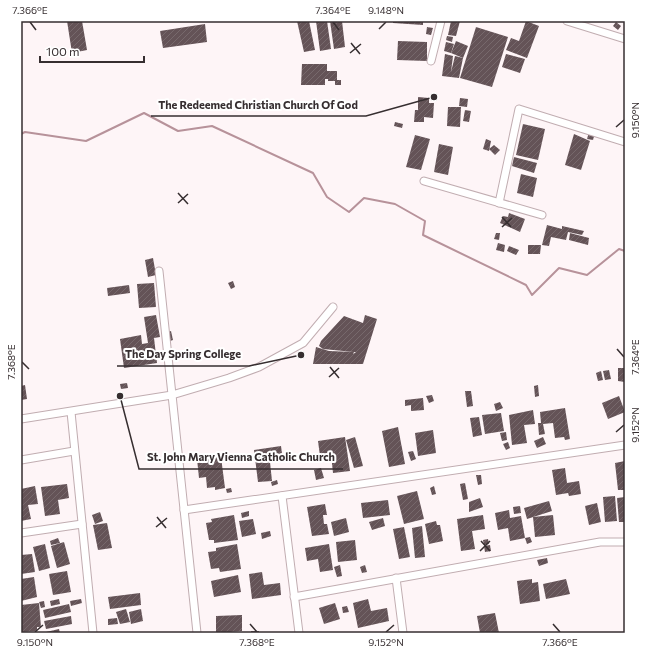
<svg xmlns="http://www.w3.org/2000/svg" width="646" height="654" viewBox="0 0 646 654" font-family="Commissioner,sans-serif">
	<style>
		.lines { fill: none; stroke-linecap: round; stroke-linejoin: round }
		.stream { stroke: #b7929a; stroke-width: 2 }
		.building { fill: url(#building-hatch) }
		.minor-casing { stroke: #c1adb1; stroke-width: 9 }
		.minor { stroke: #fff; stroke-width: 7 }
		.ticks { fill: none; stroke: #362e30; stroke-width: 1.5 }
		.leader { fill: none; stroke: #362e30; stroke-width: 1.5 }
		.callout-dot { fill: #362e30; stroke: #fff; stroke-width: 1.5 }
		.callout-label { font-size: 11px; text-anchor: middle; font-weight: bold; fill: #362e30; stroke: #fff; stroke-width: 4; stroke-linejoin: round; paint-order: stroke }
		.neatline { fill: none; stroke: #362e30; stroke-width: 1.5 }
		.ticks-label { font-size: 10px; text-anchor: middle; fill: #362e30 }
	</style>
	<defs>
		<pattern id="building-hatch" width="6" height="6" patternUnits="userSpaceOnUse"><rect width="6" height="6" fill="#645357"/><path d="M-1 1l2-2M0 6l6-6M5 7l2-2" fill="none" stroke="#77696c"/></pattern>
	</defs>
	<rect width="100%" height="100%" fill="#fef5f7"/>
	<g class="lines">
		<!-- stream -->
		<path class="stream" d="M21,134L25,132L86,141L144,113L178,131L212,126L313,173L327,197L349,212L364,198L395,204L425,221L423,235L526,285L532,295L559,268L587,275L619,249L625,251"/>
	</g>
	<!-- building -->
	<g class="building">
		<path d="M67,21H82L87,50L72,53Z"/>
		<path d="M297,21H309L315,50L304,52Z"/>
		<path d="M316,21H327L331,49L320,51Z"/>
		<path d="M330,21H342L345,47L334,49Z"/>
		<path d="M393,21H423V25L393,23Z"/>
		<path d="M451,21H460L456,36L448,35Z"/>
		<path d="M526,21L539,26L527,58L506,50L511,38L519,41Z"/>
		<path d="M616,22L621,26L618,30L613,26Z"/>
		<path d="M205,24L207,42L163,48L160,31Z"/>
		<path d="M427,27L433,28L431,35L426,34Z"/>
		<path d="M476,27L508,37L492,87L460,78Z"/>
		<path d="M447,36L453,37L452,42L446,40Z"/>
		<path d="M398,41L427,42V61L397,60Z"/>
		<path d="M456,41L468,46L463,58L451,53Z"/>
		<path d="M446,42L454,44L451,53L444,51Z"/>
		<path d="M445,54L453,56L451,72L455,56L463,58L459,78L442,76Z"/>
		<path d="M506,54L525,59L520,73L502,67Z"/>
		<path d="M302,64H327V71H337V80H341V85H335V81H328V79H325V85H301Z"/>
		<path d="M418,97L429,98V103H434L433,118L424,117V122H414L415,110H418Z"/>
		<path d="M460,98L468,99L467,107L459,106Z"/>
		<path d="M448,107H461L460,127L447,126Z"/>
		<path d="M465,110L471,111L469,122L463,121Z"/>
		<path d="M395,122L403,124L402,128L394,126Z"/>
		<path d="M523,124L545,129L538,160L516,155Z"/>
		<path d="M589,132L595,133L593,140L587,139Z"/>
		<path d="M574,134L590,141L581,170L565,165Z"/>
		<path d="M415,135L430,139L421,170L406,167Z"/>
		<path d="M486,139L491,141L489,151L483,149Z"/>
		<path d="M439,144L453,147L448,175L434,172Z"/>
		<path d="M494,145L500,150L495,155L489,149Z"/>
		<path d="M514,157L537,163L534,173L512,166Z"/>
		<path d="M521,174L537,178L533,197L517,193Z"/>
		<path d="M509,213L525,219L520,232L500,223L503,216L508,217Z"/>
		<path d="M547,225L562,229V226L584,231L582,235L568,232L566,240L551,237L549,246L542,245Z"/>
		<path d="M496,233H500L499,240L494,239Z"/>
		<path d="M570,233L589,238L588,245L569,240Z"/>
		<path d="M498,243L505,245L504,252L496,250Z"/>
		<path d="M528,245H541L540,254H528Z"/>
		<path d="M509,246L519,250L516,255L507,251Z"/>
		<path d="M153,258L156,275L148,277L145,260Z"/>
		<path d="M233,281L235,287L231,289L228,283Z"/>
		<path d="M154,283L156,307L139,308L137,284Z"/>
		<path d="M129,285L130,293L108,296L107,288Z"/>
		<path d="M156,315L160,337L154,338L157,363L124,368L120,339L141,335L142,344L148,343L144,317Z"/>
		<path d="M365,315L377,319L363,364H313L316,347L329,351L354,352L353,354L356,352H354L360,330L354,352L323,349L319,346L321,341L344,316L363,323Z"/>
		<path d="M171,331L173,340L170,341L168,332Z"/>
		<path d="M618,368H625V382L618,381Z"/>
		<path d="M609,370L611,379L605,380L603,371Z"/>
		<path d="M601,371L603,380L598,381L596,373Z"/>
		<path d="M127,383L128,388L121,389L120,384Z"/>
		<path d="M25,385L27,399L21,400V386Z"/>
		<path d="M538,385L539,396L535,397L534,386Z"/>
		<path d="M465,391H471L473,406L467,407Z"/>
		<path d="M432,395L434,401L429,403L426,396Z"/>
		<path d="M619,396L625,412L608,419L602,403Z"/>
		<path d="M423,398L424,410L411,411V405L405,406V400Z"/>
		<path d="M500,402L503,408L496,411L494,404Z"/>
		<path d="M565,408L570,439L565,440L564,437L555,438L553,423L543,424L545,434L539,435L538,423H541L540,412Z"/>
		<path d="M533,410L535,424L524,425L527,443L512,445L509,415Z"/>
		<path d="M501,413L504,431L485,434L482,415Z"/>
		<path d="M479,417L482,435L473,437L470,418Z"/>
		<path d="M398,427L405,464L389,467L382,431Z"/>
		<path d="M433,430L436,453L418,456L415,433Z"/>
		<path d="M506,432L507,440L502,441L500,433Z"/>
		<path d="M345,437L350,471L333,473L331,454L320,456L318,441Z"/>
		<path d="M355,437L363,466L354,468L346,440Z"/>
		<path d="M543,437L546,444L537,448L534,441Z"/>
		<path d="M508,442L510,448L506,450L503,444Z"/>
		<path d="M281,446L283,461L270,462L272,481L258,482L254,450Z"/>
		<path d="M413,451L416,459L411,461L408,452Z"/>
		<path d="M221,457L225,488L215,490V487L207,488L206,477L199,478L197,459Z"/>
		<path d="M625,461V490H618L615,463Z"/>
		<path d="M321,468L324,478L316,480L314,470Z"/>
		<path d="M565,468L567,483L579,481L581,494L569,496L568,493L556,495L552,470Z"/>
		<path d="M476,475H481L482,484L478,485Z"/>
		<path d="M277,480L278,484L272,486L271,482Z"/>
		<path d="M465,483L468,499L463,500L460,484Z"/>
		<path d="M67,484L69,498L58,500L60,514L45,516L41,487Z"/>
		<path d="M35,486L38,504L28,505L31,519L21,521V489Z"/>
		<path d="M434,486L436,494L432,495L430,488Z"/>
		<path d="M231,488L232,492L227,493L226,489Z"/>
		<path d="M417,491L424,519L404,524L397,496Z"/>
		<path d="M615,496L617,521L605,522L603,497Z"/>
		<path d="M625,497V522H619L617,498Z"/>
		<path d="M480,498L483,507L469,512V502Z"/>
		<path d="M388,500L390,515L363,518L361,503Z"/>
		<path d="M549,501L552,511L527,519L524,508Z"/>
		<path d="M597,503L601,522L589,525L585,506Z"/>
		<path d="M325,504L327,515H323L324,524H327L329,534L312,536L307,507Z"/>
		<path d="M520,506L521,513L514,514L513,507Z"/>
		<path d="M509,510L510,518L521,516L525,538L510,541L508,528L498,530L495,513Z"/>
		<path d="M249,511V516L242,518L241,513Z"/>
		<path d="M100,512L103,521L95,524L92,515Z"/>
		<path d="M234,515L238,540L214,543V540H209L206,523L212,522L211,519Z"/>
		<path d="M483,515L485,529L472,531L475,549L461,551L457,519Z"/>
		<path d="M553,515L555,535L535,537L533,517Z"/>
		<path d="M346,518L349,532L334,536L331,522Z"/>
		<path d="M383,518L385,526L372,530L369,522Z"/>
		<path d="M253,519L256,534L242,537L239,521Z"/>
		<path d="M436,521L437,525H440L443,541L429,544L425,524Z"/>
		<path d="M107,523L112,548L98,550L93,525Z"/>
		<path d="M422,526L425,557L415,558L412,528Z"/>
		<path d="M404,527L410,557L399,559L393,529Z"/>
		<path d="M270,531L271,536L262,539L261,533Z"/>
		<path d="M530,537L532,542L527,544L525,538Z"/>
		<path d="M58,538L60,543L51,545L50,541Z"/>
		<path d="M488,539L489,544L484,545L483,540Z"/>
		<path d="M355,540L357,560L338,562L336,542Z"/>
		<path d="M64,542L70,564L57,568L51,546Z"/>
		<path d="M45,544L50,568L39,571L33,547Z"/>
		<path d="M237,544L241,569L220,572L219,568L211,569L208,552L216,551V548Z"/>
		<path d="M329,544L333,570L320,572L318,559L307,561L305,548Z"/>
		<path d="M490,545L491,551L485,552L484,546Z"/>
		<path d="M32,554L35,572L21,574V555Z"/>
		<path d="M547,558L548,563L539,566L537,560Z"/>
		<path d="M340,565L342,576L337,577L334,567Z"/>
		<path d="M365,565L367,572L362,573L360,567Z"/>
		<path d="M67,571L71,592L53,595L49,574Z"/>
		<path d="M262,572L264,585L280,583L281,595L252,599L249,574Z"/>
		<path d="M238,575L241,592L214,597L211,581Z"/>
		<path d="M34,577L37,597L21,601V579Z"/>
		<path d="M532,579V583L538,582L540,601L520,604L517,581Z"/>
		<path d="M566,579L570,594L546,599L543,584Z"/>
		<path d="M140,593L141,605L110,609L108,597Z"/>
		<path d="M59,599L60,604L51,606L50,601Z"/>
		<path d="M81,599L82,603L71,606L70,601Z"/>
		<path d="M368,599L371,611L387,608L389,621L358,628L353,603Z"/>
		<path d="M44,601L45,607L41,608L39,602Z"/>
		<path d="M39,603L41,627H37V631L21,632V605Z"/>
		<path d="M335,603L340,619L324,624L319,608Z"/>
		<path d="M69,604L71,612L45,618L43,610Z"/>
		<path d="M347,606L349,612L343,613L342,607Z"/>
		<path d="M126,609L130,622L120,624L116,612Z"/>
		<path d="M141,609L143,621L131,624L129,612Z"/>
		<path d="M495,613L499,633H480L477,616Z"/>
		<path d="M242,615V631L216,633V616Z"/>
		<path d="M71,616L72,624L46,629L44,621Z"/>
		<path d="M117,618L118,624L108,625V619Z"/>
		<path d="M59,629L60,633H46V632Z"/>
		<rect x="251" y="631" width="8" height="2"/>
	</g>
	<g class="lines">
		<!-- minor casing -->
		<g class="minor-casing">
			<g id="minor">
				<path d="M567,21L625,39"/>
				<path d="M431,61L441,21"/>
				<path d="M424,181L542,215"/>
				<path d="M499,203L519,109L625,142"/>
				<path d="M159,271L197,633"/>
				<path d="M71,412L93,633"/>
				<path d="M21,419L172,395L229,378L259,367L303,343L333,307"/>
				<path d="M21,460L74,451"/>
				<path d="M282,496L299,633"/>
				<path d="M184,510L625,445"/>
				<path d="M21,533L82,524"/>
				<path d="M396,578L403,633"/>
				<path d="M294,597L600,542H625"/>
			</g>
		</g>
		<!-- minor -->
		<use href="#minor" class="minor"/>
	</g>
	<!-- ticks -->
	<path class="ticks" d="M30,22L36,30M333,22L339,30M379,29L386,22M351,43L360,54M350,53L361,44M616,127L624,120M178,193L188,204M178,203L188,194M502,217L511,227M502,227L512,218M617,349L624,357M22,362L29,369M330,367L339,378M329,377L339,368M616,432L624,425M157,517L166,528M156,527L167,518M481,541L490,551M480,551L490,541M250,624L257,632M553,624L560,632M35,632L43,625M386,632L394,625"/>
	<!-- callouts -->
	<path class="leader" d="M434 97L366 116H151M301 355L249 366H117M120 396L139 469H343"/>
	<g class="callout-dot">
		<circle cx="434" cy="97" r="4"/>
		<circle cx="301" cy="355" r="4"/>
		<circle cx="120" cy="396" r="4"/>
	</g>
	<g class="callout-label">
		<text x="258" y="109">The Redeemed Christian Church Of God</text>
		<text x="183" y="358">The Day Spring College</text>
		<text x="241" y="461">St. John Mary Vienna Catholic Church</text>
	</g>
	<!-- border -->
	<rect width="646" height="654" fill="none" stroke="#ffffff" stroke-width="44"/>
	<!-- scale -->
	<path d="M40 56v6h104v-6" fill="none" stroke="#362e30" stroke-width="2"/>
	<text x="46" y="56" font-size="12" fill="#362e30" stroke="#ffffff" stroke-width="3" paint-order="stroke">100 m</text>
	<rect x="22" y="22" width="602" height="610" class="neatline"/>
	<g class="ticks-label">
		<text x="30" y="14">7.366°E</text>
		<text x="333" y="14">7.364°E</text>
		<text x="386" y="14">9.148°N</text>
		<text transform="translate(635 120) rotate(-90)" y="4">9.150°N</text>
		<text transform="translate(635 357) rotate(-90)" y="4">7.364°E</text>
		<text transform="translate(11 362) rotate(-90)" y="4">7.368°E</text>
		<text transform="translate(635 425) rotate(-90)" y="4">9.152°N</text>
		<text x="35" y="646">9.150°N</text>
		<text x="257" y="646">7.368°E</text>
		<text x="386" y="646">9.152°N</text>
		<text x="560" y="646">7.366°E</text>
	</g>
</svg>
